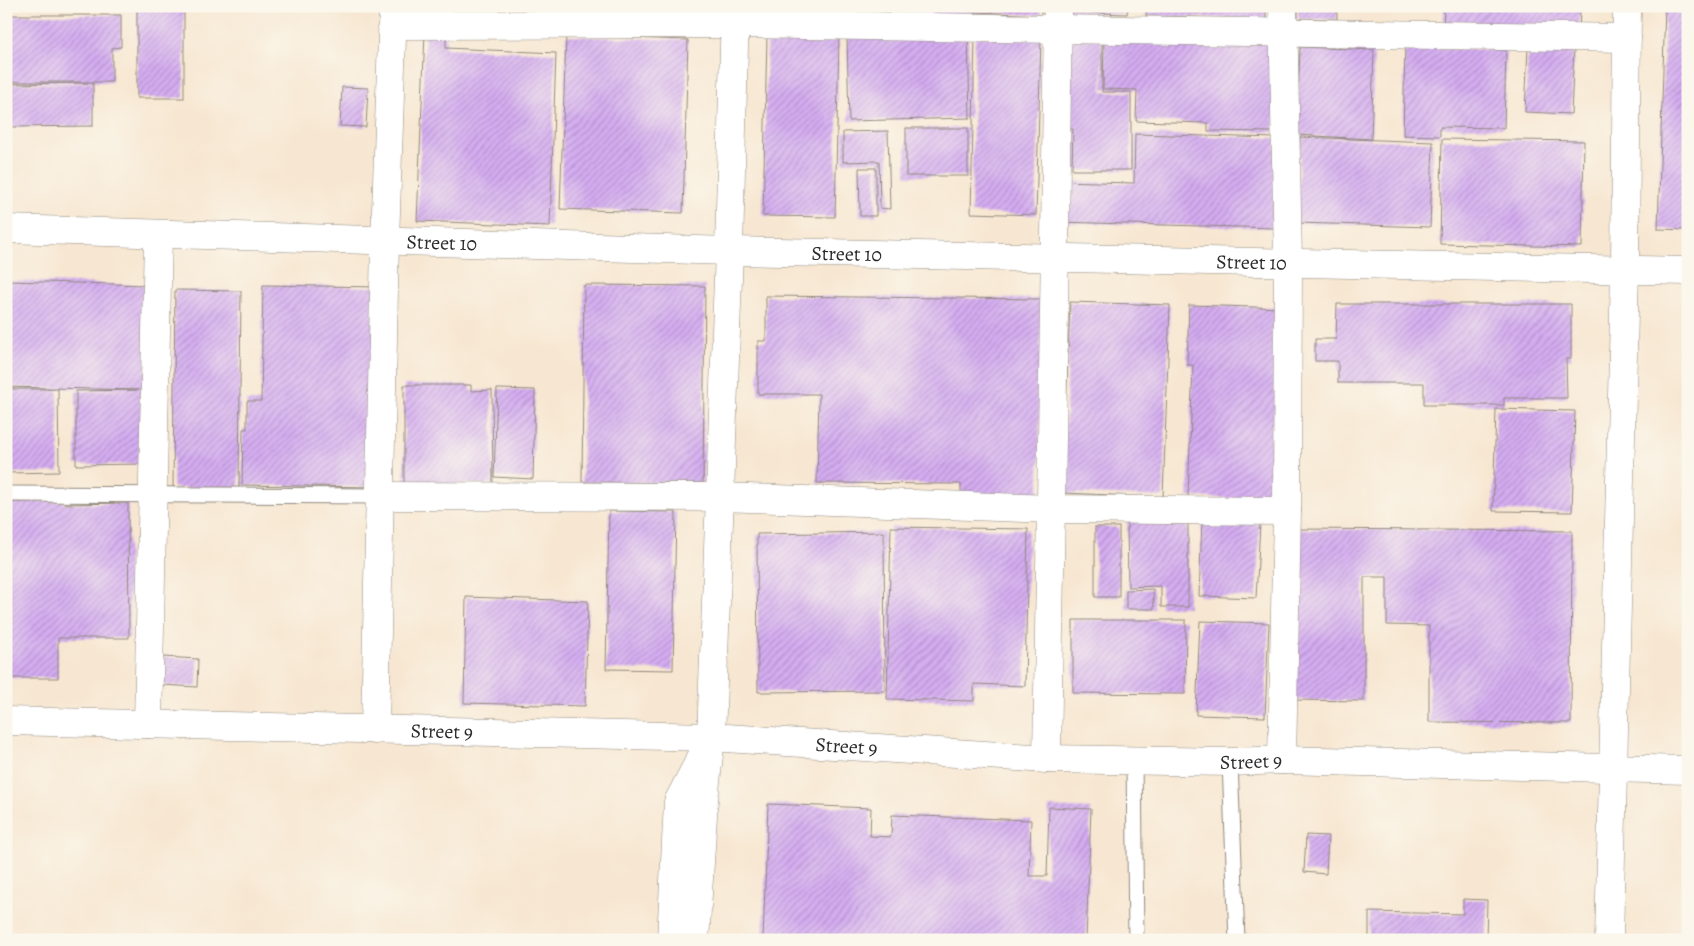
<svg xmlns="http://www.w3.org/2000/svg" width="1694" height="946" viewBox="0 0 1694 946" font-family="Alegreya,serif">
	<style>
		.building { fill: url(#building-hatch) }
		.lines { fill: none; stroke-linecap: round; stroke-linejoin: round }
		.service-casing { stroke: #91897e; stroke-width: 17 }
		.minor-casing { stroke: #91897e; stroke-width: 29 }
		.tertiary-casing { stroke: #91897e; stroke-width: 29 }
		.service { stroke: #fff; stroke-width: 15 }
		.minor { stroke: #fff; stroke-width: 28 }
		.tertiary { stroke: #fff; stroke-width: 28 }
		.labels { text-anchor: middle; stroke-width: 4.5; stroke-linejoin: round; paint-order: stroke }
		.street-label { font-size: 20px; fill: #2b2b2b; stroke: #fbf7ec }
	</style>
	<defs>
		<pattern id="building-hatch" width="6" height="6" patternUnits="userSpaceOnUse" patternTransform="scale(1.25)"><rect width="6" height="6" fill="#d5adf2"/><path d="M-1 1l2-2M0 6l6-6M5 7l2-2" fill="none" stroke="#ad8dc4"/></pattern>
	</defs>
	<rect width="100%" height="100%" fill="#fbf7ec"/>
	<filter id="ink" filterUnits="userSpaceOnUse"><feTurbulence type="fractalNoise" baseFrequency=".02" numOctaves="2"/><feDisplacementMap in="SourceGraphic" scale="10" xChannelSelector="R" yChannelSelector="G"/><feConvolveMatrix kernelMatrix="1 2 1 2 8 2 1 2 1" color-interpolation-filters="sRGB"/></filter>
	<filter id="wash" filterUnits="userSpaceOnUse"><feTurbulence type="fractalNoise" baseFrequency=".0096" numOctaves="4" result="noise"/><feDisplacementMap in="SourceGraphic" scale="20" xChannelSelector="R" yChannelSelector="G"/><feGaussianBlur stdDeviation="1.12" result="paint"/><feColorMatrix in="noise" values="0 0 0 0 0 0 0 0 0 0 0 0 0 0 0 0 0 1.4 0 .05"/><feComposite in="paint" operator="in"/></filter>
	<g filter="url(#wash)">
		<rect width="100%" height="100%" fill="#f7e7d2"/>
		<g id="blocks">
			<!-- building -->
			<g class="building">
				<rect x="137" y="6" width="47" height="92"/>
				<path d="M438,6H478V9L438,8Z"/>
				<path d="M787,6H1042L1041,15L974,12V18L906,15V12L787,8Z"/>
				<path d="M1067,6H1128L1127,14L1067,12Z"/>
				<path d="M1147,6H1266V19L1146,16Z"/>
				<rect x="1298" y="6" width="39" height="13"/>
				<path d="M1444,6H1580L1579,37L1443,32Z"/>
				<path d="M1665,6H1688V230L1658,229Z"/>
				<path d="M6,15H121V47L112,48V82H6Z"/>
				<path d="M425,33L446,34V48L556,53L550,226L417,221Z"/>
				<path d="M968,34L970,118L849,121L847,36Z"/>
				<path d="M767,35L839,37L835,217L763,216Z"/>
				<path d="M566,36L688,40L683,213L560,209Z"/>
				<path d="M975,37L1041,39L1036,215L971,213Z"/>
				<path d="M1063,39H1102V92H1131V170H1072L1073,129H1062Z"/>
				<path d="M1104,39L1277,43L1274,132L1208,131V123L1136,121L1137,90L1103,89Z"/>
				<path d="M1300,47L1374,50L1371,139L1297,135Z"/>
				<path d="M1405,47L1506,50L1504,128L1440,127V136L1403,135Z"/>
				<path d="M1528,47L1574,48L1571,114L1525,112Z"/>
				<path d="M93,83V126L6,127V84Z"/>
				<path d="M342,87L368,88L366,127L340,126Z"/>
				<rect x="906" y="128" width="62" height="48"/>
				<path d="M888,131L890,209L880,208L879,161L843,162V132Z"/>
				<path d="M1135,134L1276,138L1274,228L1057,222L1058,181L1134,183Z"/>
				<path d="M1300,137L1433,142L1430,227L1297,223Z"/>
				<path d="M1442,139L1584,141L1582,247L1440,244Z"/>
				<path d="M859,168H876V216H860Z"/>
				<path d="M7,281L148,285L144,464L76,465V391L139,390L6,387Z"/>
				<path d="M263,285L378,287L375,487L242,485L243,429H247V401H261Z"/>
				<path d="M584,285L705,286L703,483L582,482Z"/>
				<path d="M175,290L241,291L239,488H173Z"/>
				<path d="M766,296L1041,299L1039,503L961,502V484L817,483L819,394H758V341H766Z"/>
				<path d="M1070,302L1170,305L1163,497L1063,493Z"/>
				<path d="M1337,304H1571V359H1566L1567,398H1504V405H1424V383H1338V361H1315V339H1336Z"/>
				<path d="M1189,305L1283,308L1277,500L1188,497L1193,365H1187Z"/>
				<path d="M404,385H471V391L492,390L493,484L404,485Z"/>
				<path d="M6,389H58L59,472L7,473Z"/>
				<path d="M497,389L535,390L533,479L494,477Z"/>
				<path d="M1496,409L1575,411L1572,512L1493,511Z"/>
				<path d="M64,501V504L128,503L129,638H58V678H6V502Z"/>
				<path d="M609,511L676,512L673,670L606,669Z"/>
				<path d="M1127,521H1188V607H1161V586L1128,587Z"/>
				<path d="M1202,521L1260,524L1256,598L1199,596Z"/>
				<path d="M891,527L1028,529L1025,686L974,684V701L887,699Z"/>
				<rect x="1095" y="527" width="24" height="70"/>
				<path d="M1296,529L1572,531L1571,723L1429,722V626L1387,625V577H1364V701L1295,700Z"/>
				<path d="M884,532L885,691L758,692L757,534Z"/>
				<path d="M1153,589L1154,609H1126V590Z"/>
				<path d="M466,597L588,601L585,706L464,703Z"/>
				<path d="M1073,620H1186L1185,694L1073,693Z"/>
				<path d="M1200,621L1269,623L1265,717L1196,715Z"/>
				<path d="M163,657L198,659L197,687L161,685Z"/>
				<path d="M768,804L871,808L870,836L891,837L892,815L1031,820L1029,876H1047L1049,807L1091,809L1086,940H763Z"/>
				<path d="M1306,835L1328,836L1326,874L1304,872Z"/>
				<path d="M1463,899L1487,900L1486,940H1369V912L1463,914Z"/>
			</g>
		</g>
	</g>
	<g filter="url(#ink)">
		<use href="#blocks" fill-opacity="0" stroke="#91897e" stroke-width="1"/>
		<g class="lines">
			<!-- service casing -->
			<g class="service-casing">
				<g id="service">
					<path d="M6,494L380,496"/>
					<path d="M1134,760L1136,940"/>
					<path d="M1230,762L1237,940"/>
				</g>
			</g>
			<!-- minor casing -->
			<g class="minor-casing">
				<g id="minor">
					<path d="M392,25L735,24L1627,38"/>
					<path id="s1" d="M6,229L729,251L1688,271"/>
					<path d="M380,496L720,497L1053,509L1287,511"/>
					<path d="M148,724L158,234"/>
					<path d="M375,730L385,241L393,8"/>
					<path d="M1047,759C1053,508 1054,257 1058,6"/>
					<path d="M1282,760L1287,511L1288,262L1283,6"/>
					<path d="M671,940L678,802L704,752"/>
					<path d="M695,940L704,800L711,737L729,251L735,6"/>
					<path d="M1609,940L1625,270L1627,6"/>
				</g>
			</g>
			<!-- tertiary casing -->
			<g class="tertiary-casing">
				<g id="tertiary">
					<path id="s2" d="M6,721L711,737L1047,759L1230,762L1282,760L1688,770"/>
				</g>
			</g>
			<!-- service -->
			<use href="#service" class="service"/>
			<!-- minor -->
			<use href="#minor" class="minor"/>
			<!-- tertiary -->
			<use href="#tertiary" class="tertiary"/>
		</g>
	</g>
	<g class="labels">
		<!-- street labels -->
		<g class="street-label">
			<text dy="7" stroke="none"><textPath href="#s1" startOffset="436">Street 10</textPath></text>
			<text dy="7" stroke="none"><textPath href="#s1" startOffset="841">Street 10</textPath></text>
			<text dy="7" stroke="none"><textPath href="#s1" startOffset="1246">Street 10</textPath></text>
			<text dy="7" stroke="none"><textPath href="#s2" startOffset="436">Street 9</textPath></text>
			<text dy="7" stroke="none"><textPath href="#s2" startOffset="841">Street 9</textPath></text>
			<text dy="7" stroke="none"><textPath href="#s2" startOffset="1246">Street 9</textPath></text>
		</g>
	</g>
	<!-- margin -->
	<rect width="1694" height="946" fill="none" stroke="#fbf7ec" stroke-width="25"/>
</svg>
